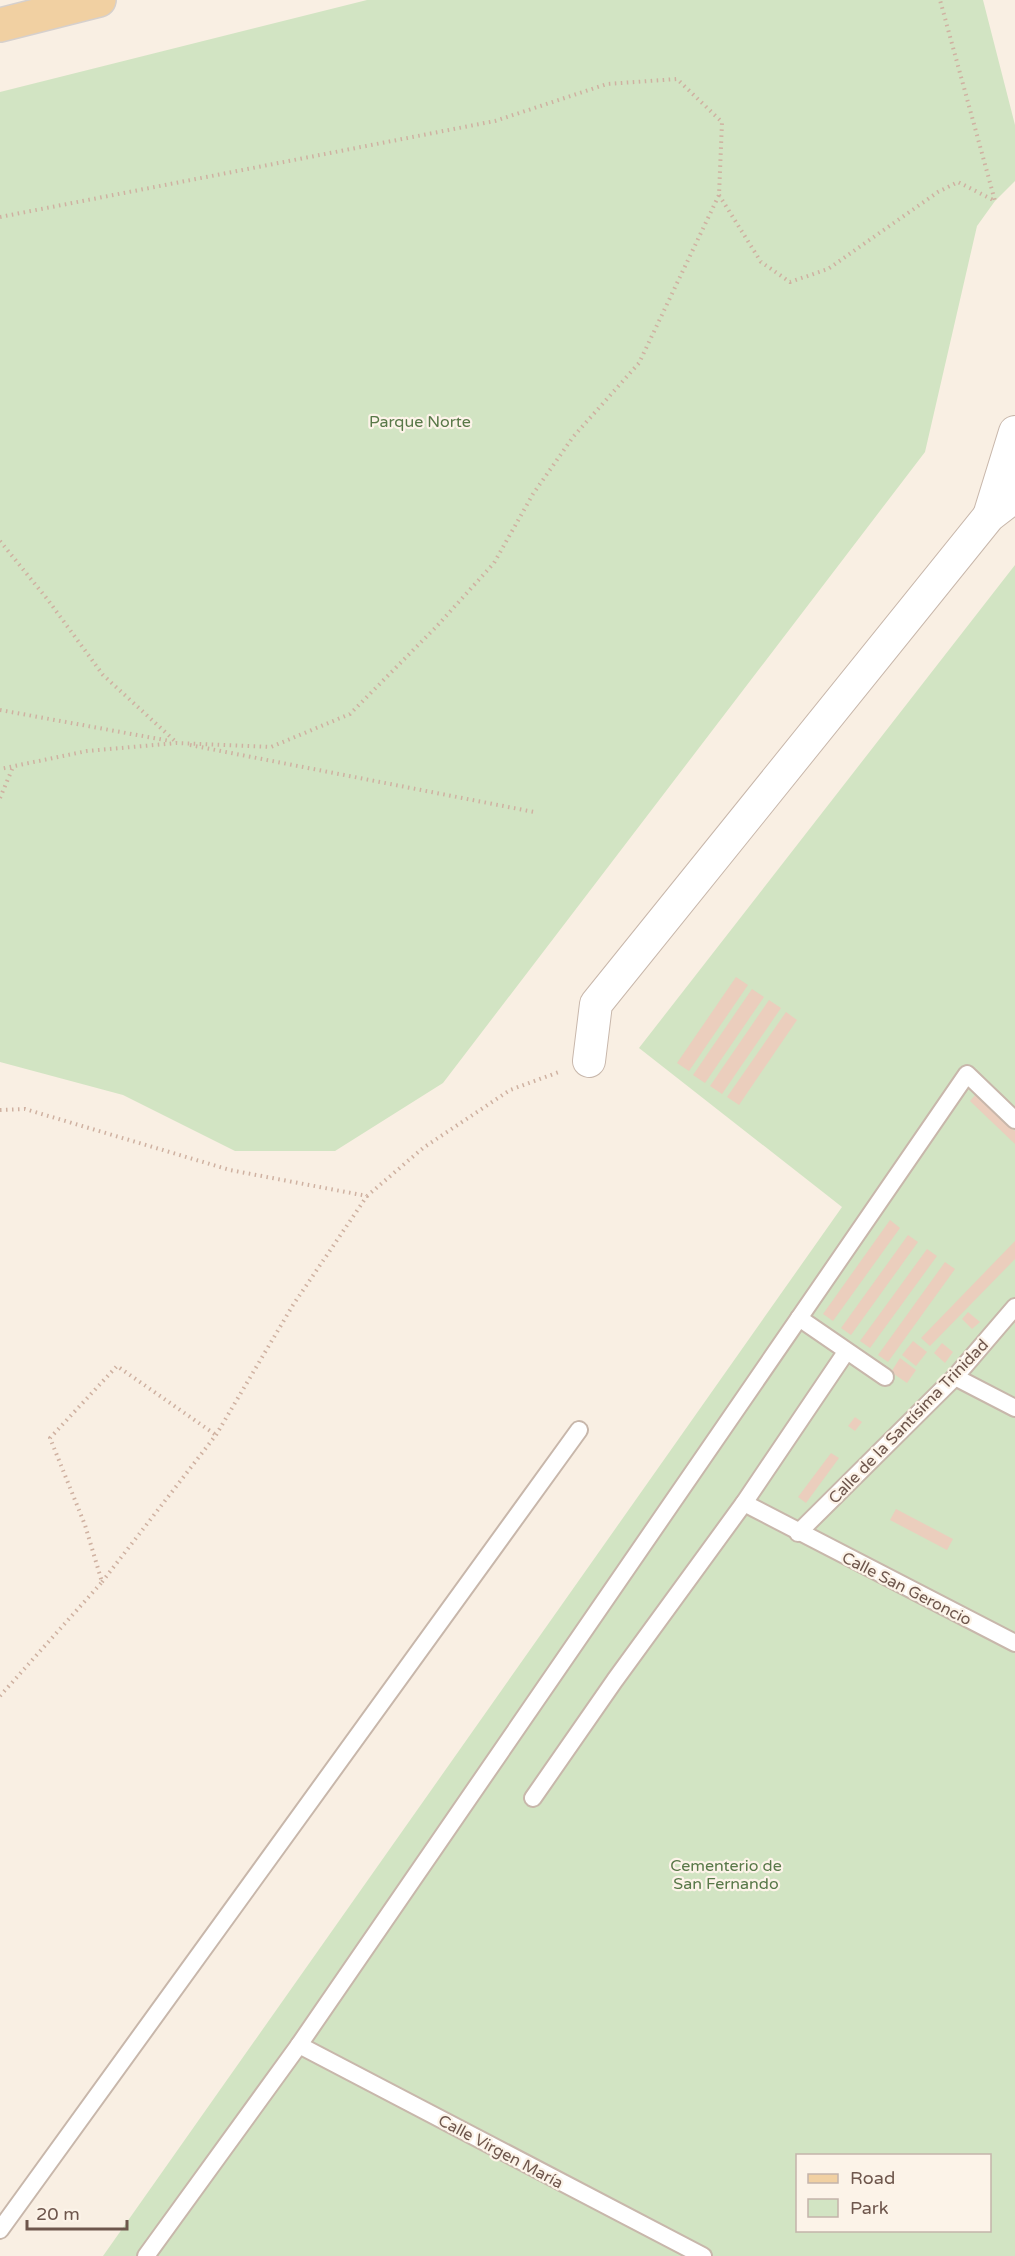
<svg xmlns="http://www.w3.org/2000/svg" width="1015" height="2256" viewBox="0 0 1015 2256" font-family="'Varela Round',sans-serif">
	<style>
		.green { fill: #d2e4c3; fill-rule: evenodd }
		.building { fill: #ebcebd }
		.lines { fill: none; stroke-linecap: round; stroke-linejoin: round }
		.service-casing { stroke: #c8b7ab; stroke-width: 20 }
		.minor-casing { stroke: #c8b7ab; stroke-width: 34 }
		.primary-casing { stroke: #d6d0cd; stroke-width: 36 }
		.path { stroke: #cfb1a1; stroke-width: 4; stroke-dasharray: 1.5 4.5; stroke-linecap: butt }
		.service { stroke: #fff; stroke-width: 16 }
		.minor { stroke: #fff; stroke-width: 32 }
		.primary { stroke: #f1d0a2; stroke-width: 33 }
		.labels { text-anchor: middle; stroke-width: 4.5; stroke-linejoin: round; paint-order: stroke }
		.park-label { font-size: 16px; fill: #587848; stroke: #fcf3e8 }
		.street-label { font-size: 16px; fill: #6e564c; stroke: #fcf3e8 }
	</style>
	<rect width="100%" height="100%" fill="#f9efe3"/>
	<!-- green -->
	<g class="green">
		<path d="M367,0H983L1015,125V181L995,201L977,226L925,452L443,1083L335,1151H235L123,1095L0,1062V92Z"/>
		<path d="M1015,565V2256H103L842,1207L639,1048ZM798,2156H990V2230H798Z"/>
	</g>
	<!-- building -->
	<g class="building">
		<path d="M736,977L748,985L689,1071L677,1063Z"/>
		<path d="M752,989L764,997L705,1083L693,1075Z"/>
		<path d="M769,1000L781,1008L722,1094L710,1086Z"/>
		<path d="M786,1012L797,1020L739,1105L727,1097Z"/>
		<path d="M976,1094L1015,1131V1144L970,1101Z"/>
		<path d="M890,1220L900,1228L833,1321L823,1314Z"/>
		<path d="M908,1235L918,1242L851,1335L841,1328Z"/>
		<path d="M1015,1241V1259L930,1346L921,1338Z"/>
		<path d="M927,1249L937,1256L870,1348L860,1341Z"/>
		<path d="M945,1262L955,1269L888,1362L878,1355Z"/>
		<path d="M968,1312L980,1322L972,1329L962,1319Z"/>
		<path d="M913,1341L927,1352L916,1366L902,1355Z"/>
		<path d="M942,1343L953,1352L945,1363L934,1353Z"/>
		<path d="M900,1358L916,1370L907,1383L891,1372Z"/>
		<path d="M855,1417L862,1422L855,1431L848,1426Z"/>
		<path d="M831,1453L839,1458L806,1503L798,1497Z"/>
		<path d="M896,1509L953,1539L947,1550L890,1520Z"/>
	</g>
	<g class="lines">
		<!-- service casing -->
		<g class="service-casing">
			<g id="service">
				<path d="M799,1318L885,1377"/>
				<path d="M955,1377L1015,1408"/>
				<path d="M744,1503L1015,1643"/>
				<path d="M798,1533L955,1377L1015,1307"/>
				<path d="M533,1798L615,1680L744,1503L846,1352"/>
				<path d="M299,2045L703,2256"/>
				<path d="M0,2230L579,1430"/>
				<path d="M146,2256L299,2045L967,1074L1015,1120"/>
			</g>
		</g>
		<!-- minor casing -->
		<g class="minor-casing">
			<g id="minor">
				<path d="M989,516L1015,432"/>
				<path d="M589,1061L596,1004L989,516L1015,496"/>
			</g>
		</g>
		<!-- primary casing -->
		<g class="primary-casing">
			<path id="primary" d="M0,25L99,0"/>
		</g>
		<!-- path -->
		<g class="path">
			<path d="M719,195L761,262L790,282L828,269L938,192L958,182L995,201L940,0"/>
			<path d="M0,217L495,121L607,84L677,79L722,122L719,195L639,363L573,437L533,494L494,563L437,626L350,714L271,747L177,743L87,751L0,769"/>
			<path d="M0,541L48,600L103,675L176,742"/>
			<path d="M0,710L170,741"/>
			<path d="M190,745L534,812"/>
			<path d="M0,798L13,767"/>
			<path d="M0,1110L25,1109L230,1170L367,1196L423,1148L510,1090L559,1072"/>
			<path d="M102,1582L216,1435L293,1305L367,1196"/>
			<path d="M0,1696L102,1582L85,1525L50,1438L117,1366L216,1435"/>
		</g>
		<!-- service -->
		<use href="#service" class="service"/>
		<!-- minor -->
		<use href="#minor" class="minor"/>
		<!-- primary -->
		<use href="#primary" class="primary"/>
	</g>
	<g class="labels">
		<!-- park labels -->
		<g class="park-label">
			<text x="420" y="427">Parque Norte</text>
			<text x="726" y="1871">Cementerio de<tspan x="726" dy="18">San Fernando</tspan></text>
		</g>
		<!-- street labels -->
		<g class="street-label">
			<text transform="translate(908 1421) rotate(-46)" y="6">Calle de la Santísima Trinidad</text>
			<text transform="translate(907 1588) rotate(27)" y="6">Calle San Geroncio</text>
			<text transform="translate(501 2151) rotate(28)" y="6">Calle Virgen María</text>
		</g>
	</g>
	<!-- legend -->
	<rect x="796" y="2154" width="195" height="78" fill="#fcf3e8" stroke="#c3b4aa" stroke-width="1.5"/>
	<rect x="808" y="2174" width="30" height="9" fill="#f1d0a2" stroke="#c3b4aa" stroke-width="1.5"/>
	<text x="850" y="2184" font-size="18" fill="#6e564c">Road</text>
	<rect x="808" y="2199" width="30" height="18" fill="#d2e4c3" stroke="#c3b4aa" stroke-width="1.5"/>
	<text x="850" y="2214" font-size="18" fill="#6e564c">Park</text>
	<!-- scale -->
	<path d="M27 2220v9h100v-9" fill="none" stroke="#6e564c" stroke-width="3"/>
	<text x="36" y="2220" font-size="18" fill="#6e564c" stroke="#fcf3e8" stroke-width="4.5" paint-order="stroke">20 m</text>
</svg>
